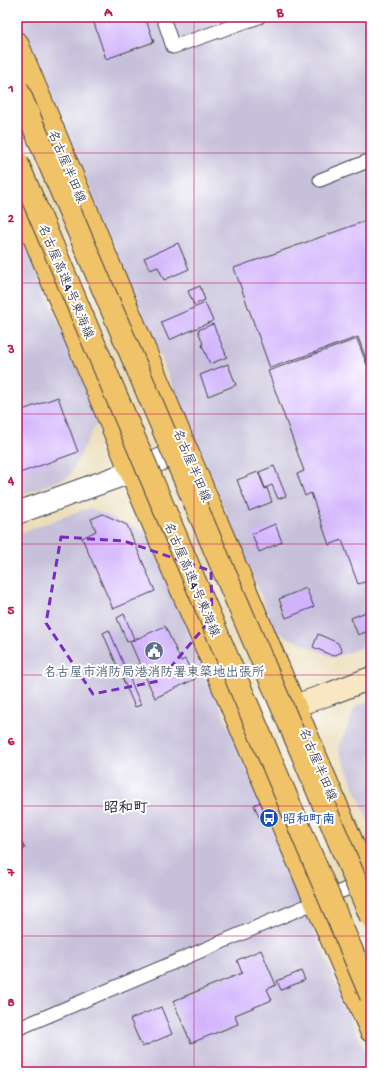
<svg xmlns="http://www.w3.org/2000/svg" width="388" height="1089" viewBox="0 0 388 1089" font-family="'Gochi Hand','Klee One',sans-serif">
	<style>
		.industrial { fill: #c6c0da }
		.building { fill: #d1b2fc }
		.lines { fill: none; stroke-linecap: round; stroke-linejoin: round }
		.lane-casing { stroke: #403e4e; stroke-width: 15 }
		.street-casing { stroke: #403e4e; stroke-width: 24 }
		.secondary-casing { stroke: #403e4e; stroke-width: 24 }
		.primary-casing { stroke: #403e4e; stroke-width: 24 }
		.lane { stroke: #fff; stroke-width: 13 }
		.street { stroke: #fff; stroke-width: 22 }
		.secondary { stroke: #f9e7c3; stroke-width: 22 }
		.primary { stroke: #f1c369; stroke-width: 22 }
		.highway-bridge-casing { stroke: #403e4e; stroke-width: 24; stroke-linecap: butt }
		.highway-bridge { stroke: #f1c369; stroke-width: 22 }
		.marked { fill: none; stroke: #7b2cbf; stroke-width: 3; stroke-dasharray: 8 5; stroke-linejoin: round }
		.grid { fill: none; stroke: #c2185b; stroke-width: 1; stroke-opacity: 0.55 }
		.labels { text-anchor: middle; stroke-width: 4; stroke-linejoin: round; paint-order: stroke }
		.street-label { font-size: 13px; fill: #22223b; stroke: #fff }
		.service-label { font-size: 13px; font-weight: bold; fill: #4e5e75; stroke: #fff }
		.transit-label { font-size: 13px; font-weight: bold; fill: #164399; stroke: #fff; text-anchor: start }
		.quarter-label { font-size: 15px; font-weight: bold; fill: #22223b; stroke: #fff }
		.neatline { fill: none; stroke: #c2185b; stroke-width: 1.5 }
		.grid-label { font-size: 13px; text-anchor: middle; font-weight: bold; fill: #c2185b }
	</style>
	<rect width="100%" height="100%" fill="#fff"/>
	<filter id="ink" filterUnits="userSpaceOnUse"><feTurbulence type="fractalNoise" baseFrequency=".025" numOctaves="2"/><feDisplacementMap in="SourceGraphic" scale="8" xChannelSelector="R" yChannelSelector="G"/><feConvolveMatrix kernelMatrix="1 2 1 2 8 2 1 2 1" color-interpolation-filters="sRGB"/></filter>
	<filter id="wash" filterUnits="userSpaceOnUse"><feTurbulence type="fractalNoise" baseFrequency=".012" numOctaves="4" result="noise"/><feDisplacementMap in="SourceGraphic" scale="16" xChannelSelector="R" yChannelSelector="G"/><feGaussianBlur stdDeviation="0.9" result="paint"/><feColorMatrix in="noise" values="0 0 0 0 0 0 0 0 0 0 0 0 0 0 0 0 0 1.4 0 .05"/><feComposite in="paint" operator="in"/></filter>
	<g filter="url(#wash)">
		<rect width="100%" height="100%" fill="#ebdeba"/>
		<!-- industrial -->
		<g class="industrial">
			<path d="M18,17H371V644L334,658L276,632L82,169L80,160Z"/>
			<path d="M17,225L99,418L69,477L17,496Z"/>
			<path d="M88,508L147,532L371,1067V1072H17V534Z"/>
			<path d="M371,701V827L338,748L356,706Z"/>
		</g>
		<g id="blocks">
			<!-- building -->
			<g class="building">
				<path d="M92,17H145L154,42L106,59Z"/>
				<path d="M371,219V363L368,364L358,337L270,368L234,268Z"/>
				<path d="M178,243L189,269L164,280L158,267L150,270L144,258Z"/>
				<path d="M200,286L205,300L194,305L188,291Z"/>
				<path d="M205,303L213,321L169,340L161,322Z"/>
				<path d="M213,324L227,357L210,364L202,345L203,344L198,330Z"/>
				<path d="M357,339L367,365H369L371,371V580L358,584L342,540L329,545L311,493L305,496L297,474L304,471L268,371Z"/>
				<path d="M228,364L236,385L208,396L200,375Z"/>
				<path d="M58,397L78,452L17,474V412Z"/>
				<path d="M274,466L286,496L278,499L272,485L265,488L259,472Z"/>
				<path d="M258,472L265,489L267,488L272,502L249,511L237,480Z"/>
				<path d="M103,514L127,525L155,591L113,609L82,538L96,531L91,519Z"/>
				<path d="M275,524L282,542L259,552L252,534Z"/>
				<path d="M306,588L314,607L286,618L279,599Z"/>
				<path d="M371,610V630L358,635L351,618Z"/>
				<path d="M124,614L134,639L127,642L117,618Z"/>
				<path d="M165,626L181,661L185,659L195,679L155,698L130,642Z"/>
				<path d="M109,630L141,705L135,707L103,633Z"/>
				<path d="M318,634L338,643L342,652L333,656L313,647Z"/>
				<path d="M260,802L267,816L260,819L254,805Z"/>
				<path d="M17,834H18L25,849L17,852Z"/>
				<path d="M261,950L276,985L267,989L272,1000L235,1015L238,1024L191,1043L173,1001L242,973L237,960Z"/>
				<path d="M301,971L305,980L281,990L277,981Z"/>
				<path d="M161,1007L172,1034L142,1047L130,1019Z"/>
			</g>
		</g>
	</g>
	<g filter="url(#ink)">
		<use href="#blocks" fill-opacity="0" stroke="#403e4e" stroke-width="1"/>
		<g class="lines">
			<!-- lane casing -->
			<g class="lane-casing">
				<g id="lane">
					<path d="M163,17L173,47L259,17"/>
					<path d="M320,180L371,160"/>
					<path d="M17,1029L363,882"/>
				</g>
			</g>
			<!-- street casing -->
			<g class="street-casing">
				<path id="street" d="M17,513L131,472L186,449"/>
			</g>
			<!-- secondary casing -->
			<g class="secondary-casing">
				<path id="secondary" d="M294,706L329,694L371,678"/>
			</g>
			<!-- primary casing -->
			<g class="primary-casing">
				<g id="primary">
					<path d="M17,43L186,449L371,887"/>
					<path d="M17,196L131,472L371,1031"/>
				</g>
			</g>
			<!-- lane -->
			<use href="#lane" class="lane"/>
			<!-- street -->
			<use href="#street" class="street"/>
			<!-- secondary -->
			<use href="#secondary" class="secondary"/>
			<!-- primary -->
			<use href="#primary" class="primary"/>
			<!-- highway-bridge casing -->
			<g class="highway-bridge-casing">
				<g id="highway-bridge">
					<path d="M17,88L295,737L371,917"/>
					<path d="M17,162L371,996"/>
				</g>
			</g>
			<!-- highway-bridge -->
			<use href="#highway-bridge" class="highway-bridge"/>
		</g>
	</g>
	<!-- marked area -->
	<path class="marked" d="M61,537L124,541L211,571L212,618L159,681L93,694L46,623Z"/>
	<!-- grid -->
	<path class="grid" d="M194,17V1072M17,153H371M17,283H371M17,414H371M17,544H371M17,675H371M17,806H371M17,936H371"/>
	<!-- icons -->
	<defs>
		<g id="civic-disc" transform="scale(1)"><circle r="9.5" fill="#5c6f8a" stroke="#fff"/><path d="M-.6-6.5H3V-4.5H.6V-3L4-1V1h2V6H-6V1h2V-1L-.6-3ZM-1.2 2.5V6h2.4V2.5Z" fill="#fff"/></g>
		<g id="bus-disc" transform="scale(1)"><circle r="9.5" fill="#1a4fb4" stroke="#fff"/><path d="M-5-6H5V4H4V6H2V4H-2V6H-4V4H-5ZM-3.5-4V0h7V-4ZM-3.5 1.2v1.5H-2V1.2ZM2 1.2v1.5H3.5V1.2Z" fill="#fff"/></g>
	</defs>
	<g fill-rule="evenodd">
		<use href="#civic-disc" x="154" y="651"/>
		<use href="#bus-disc" x="269" y="818"/>
	</g>
	<g class="labels">
		<!-- street labels -->
		<g class="street-label">
			<text transform="translate(68 166) rotate(67)" y="5">名古屋半田線</text>
			<text transform="translate(67 281) rotate(67)" y="5">名古屋高速4号東海線</text>
			<text transform="translate(193 465) rotate(67)" y="5">名古屋半田線</text>
			<text transform="translate(193 579) rotate(67)" y="5">名古屋高速4号東海線</text>
			<text transform="translate(319 764) rotate(67)" y="5">名古屋半田線</text>
		</g>
		<!-- service labels -->
		<g class="service-label">
			<text x="154" y="676">名古屋市消防局港消防署東築地出張所</text>
		</g>
		<!-- transit labels -->
		<g class="transit-label">
			<text x="283" y="823">昭和町南</text>
		</g>
		<!-- quarter labels -->
		<g class="quarter-label">
			<text x="126" y="812">昭和町</text>
		</g>
	</g>
	<!-- margin -->
	<rect width="388" height="1089" fill="none" stroke="#fff" stroke-width="44"/>
	<rect x="22" y="22" width="344" height="1045" class="neatline"/>
	<g class="grid-label">
		<text x="108" y="16">A</text>
		<text x="280" y="16">B</text>
		<text x="11" y="92">1</text>
		<text x="11" y="222">2</text>
		<text x="11" y="353">3</text>
		<text x="11" y="484">4</text>
		<text x="11" y="614">5</text>
		<text x="11" y="745">6</text>
		<text x="11" y="876">7</text>
		<text x="11" y="1006">8</text>
	</g>
</svg>
